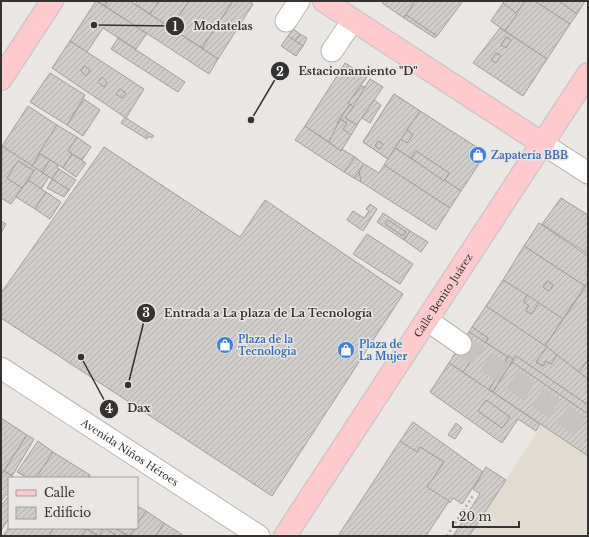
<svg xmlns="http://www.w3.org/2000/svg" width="589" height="537" viewBox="0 0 589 537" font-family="'Libre Baskerville',serif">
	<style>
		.built { fill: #e2dbd2 }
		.building { fill: url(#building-hatch); stroke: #a29f9d; fill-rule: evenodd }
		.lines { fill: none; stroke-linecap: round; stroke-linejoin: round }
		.minor-tunnel { stroke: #c5c2c0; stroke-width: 21; stroke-dasharray: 21 10; stroke-linecap: butt }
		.minor-casing { stroke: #b8b6b3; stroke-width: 23 }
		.major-casing { stroke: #c2c2c2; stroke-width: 24 }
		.path { stroke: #adaba9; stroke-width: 2.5; stroke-dasharray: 2 3; stroke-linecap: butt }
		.minor { stroke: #fff; stroke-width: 21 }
		.major { stroke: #fecace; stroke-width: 22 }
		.labels { text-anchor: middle; stroke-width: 3; stroke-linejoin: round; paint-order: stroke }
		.shop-label { font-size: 10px; font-weight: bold; fill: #366cbe; stroke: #e9e6e4; text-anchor: start }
		.street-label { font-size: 10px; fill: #343332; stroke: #e9e6e4 }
		.leader { fill: none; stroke: #343332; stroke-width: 1.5 }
		.callout-dot { fill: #343332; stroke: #e9e6e4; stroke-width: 1.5 }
		.mark-label { font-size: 12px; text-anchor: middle; font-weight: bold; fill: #fff }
		.callout-label { font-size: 11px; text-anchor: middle; font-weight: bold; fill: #343332; stroke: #e9e6e4; stroke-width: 3; stroke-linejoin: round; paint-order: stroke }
	</style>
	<defs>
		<pattern id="building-hatch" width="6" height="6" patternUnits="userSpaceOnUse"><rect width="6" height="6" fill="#cfcdca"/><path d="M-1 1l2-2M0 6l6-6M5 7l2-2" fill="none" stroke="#b2b0ae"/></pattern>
	</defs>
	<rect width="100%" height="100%" fill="#e9e6e4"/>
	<!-- built -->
	<path class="built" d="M543,423L588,452V536H469Z"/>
	<!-- building -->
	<g class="building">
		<path d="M96,1L147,33L136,49L103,28L87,52L70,41Z"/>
		<path d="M97,1H108L105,6Z"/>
		<path d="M108,1H130L218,59L209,74L105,6Z"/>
		<path d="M138,1H159L150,14L135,4Z"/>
		<path d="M159,1H189L171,28L150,14Z"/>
		<path d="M189,1H233L202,48L171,28Z"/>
		<path d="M233,1H249L253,4L218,59L202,48Z"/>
		<path d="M384,1H415L404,18L382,3Z"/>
		<path d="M415,1H463L437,36L406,15Z"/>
		<path d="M504,1H525L517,14L503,3Z"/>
		<path d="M525,1H535L570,24L547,59L505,31Z"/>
		<path d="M535,1H559L577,14L570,24Z"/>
		<path d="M559,1H585L577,14Z"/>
		<path d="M503,3L517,14L505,31L491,21Z"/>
		<path d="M406,15L437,36L435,38L404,18Z"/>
		<path d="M500,28L547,59L523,96L473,63ZM506,37L511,40L506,48L501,45ZM496,53L501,56L496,63L491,60Z"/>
		<path d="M293,29L300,34L295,41L288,36Z"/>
		<path d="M300,34L307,38L303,46L295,41Z"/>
		<path d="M288,36L303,46L296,56L281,46Z"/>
		<path d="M506,37L511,40L506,48L501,45Z"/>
		<path d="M118,38L185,82L178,92L111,49Z"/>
		<path d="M70,41L144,89L126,118L52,68ZM84,66L90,70L86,76L81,71ZM102,77L107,82L104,87L98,82ZM120,89L126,93L122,98L116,94Z"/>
		<path d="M496,53L501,56L496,63L491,60Z"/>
		<path d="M345,63L367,77L348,103L350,104L337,123L339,125L329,142L305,126Z"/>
		<path d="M84,66L90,70L86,76L81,71Z"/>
		<path d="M50,73L85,95L67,125L30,102Z"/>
		<path d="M102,77L107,82L104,87L98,82Z"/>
		<path d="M370,79L383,87L357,125L345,118Z"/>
		<path d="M361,86L365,87L353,107L348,103Z"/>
		<path d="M120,89L126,93L122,98L116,94Z"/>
		<path d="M394,94L420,111L388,159L363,142ZM378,141L383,144L380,149L375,146Z"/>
		<path d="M394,94L420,111L388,159L363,142ZM378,141L383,144L380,149L375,146Z"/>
		<path d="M84,99L100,110L83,136L67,125Z"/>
		<path d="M374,100L381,105L370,123L362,118Z"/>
		<path d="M350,104L353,107L345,118L357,125L351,135L343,129L347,123L340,119Z"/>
		<path d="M28,106L57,125L32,166L2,146Z"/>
		<path d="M420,111L486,153L461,191L444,181L449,173L416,151L411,158L395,148L401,139L407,143L413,135L407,130Z"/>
		<path d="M125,117L126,118L154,136L152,138L148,136L147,139L121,123Z"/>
		<path d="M340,119L347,123L343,129L351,135L341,151L329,142Z"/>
		<path d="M57,125L77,137L68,151L72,154L63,168L39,153Z"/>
		<path d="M305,126L341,151L342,149L355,157L344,172L295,140Z"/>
		<path d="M407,130L413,135L407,143L401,139Z"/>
		<path d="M77,137L91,147L82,160L68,151Z"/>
		<path d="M378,141L383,144L380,149L375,146Z"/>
		<path d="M2,146L36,168L34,171L18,161L7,178L22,188L11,204L1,198Z"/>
		<path d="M104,147L240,237L265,200L403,294L272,496L1,318V293Z"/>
		<path d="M395,148L461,191L450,208L384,165Z"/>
		<path d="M416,151L449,173L444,181L411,158Z"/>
		<path d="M40,154L50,160L42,172L32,166Z"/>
		<path d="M72,154L86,163L76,177L63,168Z"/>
		<path d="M355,157L364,164L354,178L344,172Z"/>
		<path d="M50,160L58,165L57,168L59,169L52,179L42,172Z"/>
		<path d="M18,161L34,171L22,188L7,178Z"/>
		<path d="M364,164L379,173L384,165L450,208L436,230L361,182L359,172Z"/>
		<path d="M36,168L49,177L41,189L28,180Z"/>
		<path d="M59,169L76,180L69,190L52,179Z"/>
		<path d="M359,172L361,182L354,178Z"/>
		<path d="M52,179L69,190L64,197L47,188Z"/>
		<path d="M28,180L46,192L35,209L16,197Z"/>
		<path d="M46,192L61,202L50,219L35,209Z"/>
		<path d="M561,198L588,215V254L542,224Z"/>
		<path d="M370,204L377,209L363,231L347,220L353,211L364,218L369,211L366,209Z"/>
		<path d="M383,213L410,231L404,240L377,222ZM388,220L406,232L403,236L385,224Z"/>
		<path d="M388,220L406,232L403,236L385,224Z"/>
		<path d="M1,221L6,224L1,233Z"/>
		<path d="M539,223L588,256V272L586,275L588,276V282L585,286L524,246Z"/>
		<path d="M410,231L428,242L421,252L404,240Z"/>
		<path d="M367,234L413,264L400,284L353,254Z"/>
		<path d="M524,246L585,286L563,319L503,280ZM548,281L553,285L549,291L543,287Z"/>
		<path d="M503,280L527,295L524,302L529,306L526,311L531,314L539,303L563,319L545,346L486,306Z"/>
		<path d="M548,281L553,285L549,291L543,287Z"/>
		<path d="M586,286L588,288V360L579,372L545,346Z"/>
		<path d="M527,295L539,303L531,314L526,311L529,306L524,302Z"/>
		<path d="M486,306L547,347L536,362L543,366L546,361L551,364L557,355L588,379V405L516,356L514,359L508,357L485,342L488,338L472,327Z"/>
		<path d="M472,327L488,338L485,343L469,332Z"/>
		<path d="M469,332L508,357L489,390L463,372L471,360L457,350Z"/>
		<path d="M547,347L557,355L551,364L546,361L543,366L536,362Z"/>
		<path d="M457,350L471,360L463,372L449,363Z"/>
		<path d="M509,356L513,359L493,392L489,390Z"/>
		<path d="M516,356L588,405V414L512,362Z"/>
		<path d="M588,360V379L579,372Z"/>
		<path d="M512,362L588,414V456L493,392Z"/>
		<path d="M449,363L540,424L536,431L518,419L502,443L430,392ZM486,400L510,417L502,428L478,411Z"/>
		<path d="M486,400L510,417L502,428L478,411Z"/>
		<path d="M1,418L27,435L1,475Z"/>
		<path d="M413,422L483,472L462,504L453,498L450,503L427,487L444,462L420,447L417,452L400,441Z"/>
		<path d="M456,423L462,428L455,439L448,435Z"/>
		<path d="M27,435L34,439L12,476L4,471Z"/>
		<path d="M38,441L53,452L36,478H28L17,472Z"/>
		<path d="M400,441L417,452L420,447L444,462L427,487L449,501L426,536H338Z"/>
		<path d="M53,452L90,475L88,478H36Z"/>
		<path d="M486,467L506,480L469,536H453L480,494L473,489Z"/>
		<path d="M4,471L15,478H9V496L7,494L1,501V475Z"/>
		<path d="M7,498L9,499V518L1,531V506Z"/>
		<path d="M137,506L146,511L137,524Z"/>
		<path d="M146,511L164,523L156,536H129L135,528H137V524Z"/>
		<path d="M164,523L183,535L182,536H156Z"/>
		<path d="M9,527V528H54L49,536H3Z"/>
		<path d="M54,528H85L86,529L81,536H49Z"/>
		<path d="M85,528H104L99,536Z"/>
		<path d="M104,528H105L117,536H99Z"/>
		<path d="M105,528H115L127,536H117Z"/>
		<path d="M115,528H135L129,536Z"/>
		<path d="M86,529L98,536H81Z"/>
	</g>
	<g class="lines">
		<!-- minor-tunnel -->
		<path class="minor-tunnel" d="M461,344L588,432"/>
		<!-- minor casing -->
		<g class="minor-casing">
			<g id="minor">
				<path d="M286,21L299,1"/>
				<path d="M332,51L353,20"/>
				<path d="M543,144L588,173"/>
				<path d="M427,320L461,344"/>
				<path id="s1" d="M1,368L259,536"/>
			</g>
		</g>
		<!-- major casing -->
		<g class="major-casing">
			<g id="major">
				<path d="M324,1L543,144"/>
				<path d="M1,79L52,1"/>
				<path id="s2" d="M285,536L588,74"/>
			</g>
		</g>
		<!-- path -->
		<path class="path" d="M447,536L474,494"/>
		<!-- minor -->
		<use href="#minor" class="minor"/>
		<!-- major -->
		<use href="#major" class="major"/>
	</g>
	<!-- icons -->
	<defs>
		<g id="shop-disc" transform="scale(0.9)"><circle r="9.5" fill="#3f7fe0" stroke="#e9e6e4"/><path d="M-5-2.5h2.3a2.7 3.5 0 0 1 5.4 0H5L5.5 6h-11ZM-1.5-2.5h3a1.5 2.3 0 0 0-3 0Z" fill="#fff"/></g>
	</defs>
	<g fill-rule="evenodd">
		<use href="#shop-disc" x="478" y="155"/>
		<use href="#shop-disc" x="225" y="345"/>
		<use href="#shop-disc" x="346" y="350"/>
	</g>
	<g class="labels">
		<!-- shop labels -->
		<g class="shop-label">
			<text x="491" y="159">Zapatería BBB</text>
			<text x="238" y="343">Plaza de la<tspan x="238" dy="12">Tecnologia</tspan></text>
			<text x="359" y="348">Plaza de<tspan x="359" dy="12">La Mujer</tspan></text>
		</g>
		<!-- street labels -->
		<g class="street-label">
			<text dy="4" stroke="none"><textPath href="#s2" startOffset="288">Calle Benito Juárez</textPath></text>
			<text dy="4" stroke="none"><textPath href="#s1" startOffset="154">Avenida Niños Héroes</textPath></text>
		</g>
	</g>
	<!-- callouts -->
	<path class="leader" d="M94 25L175 26M251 120L280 71M128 385L146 313M81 357L109 409"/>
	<g class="callout-dot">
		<circle cx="94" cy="25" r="4"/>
		<circle cx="251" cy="120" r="4"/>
		<circle cx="128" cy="385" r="4"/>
		<circle cx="81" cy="357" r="4"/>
		<circle cx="175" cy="26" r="10"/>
		<circle cx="280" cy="71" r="10"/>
		<circle cx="146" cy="313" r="10"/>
		<circle cx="109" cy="409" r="10"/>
	</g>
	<g class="mark-label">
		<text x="175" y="31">1</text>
		<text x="280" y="76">2</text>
		<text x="146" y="317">3</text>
		<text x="109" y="413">4</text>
	</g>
	<g class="callout-label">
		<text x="223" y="30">Modatelas</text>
		<text x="358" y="75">Estacionamiento "D"</text>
		<text x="268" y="317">Entrada a La plaza de La Tecnología</text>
		<text x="139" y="412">Dax</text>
	</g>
	<!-- border -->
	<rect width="589" height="537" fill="none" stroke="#343332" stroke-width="4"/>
	<!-- legend -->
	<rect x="8" y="477" width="130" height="52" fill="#e9e6e4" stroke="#a19e9d"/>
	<rect x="16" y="490" width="20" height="6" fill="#fecace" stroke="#a19e9d"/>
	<text x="44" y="497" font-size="12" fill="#343332">Calle</text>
	<rect x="16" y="507" width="20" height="12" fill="url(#building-hatch)" stroke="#a19e9d"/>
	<text x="44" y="517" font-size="12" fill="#343332">Edificio</text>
	<!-- scale -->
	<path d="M453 521v6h66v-6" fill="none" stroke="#343332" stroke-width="2"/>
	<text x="459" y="521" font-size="12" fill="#343332" stroke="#e9e6e4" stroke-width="3" paint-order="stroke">20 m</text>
</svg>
